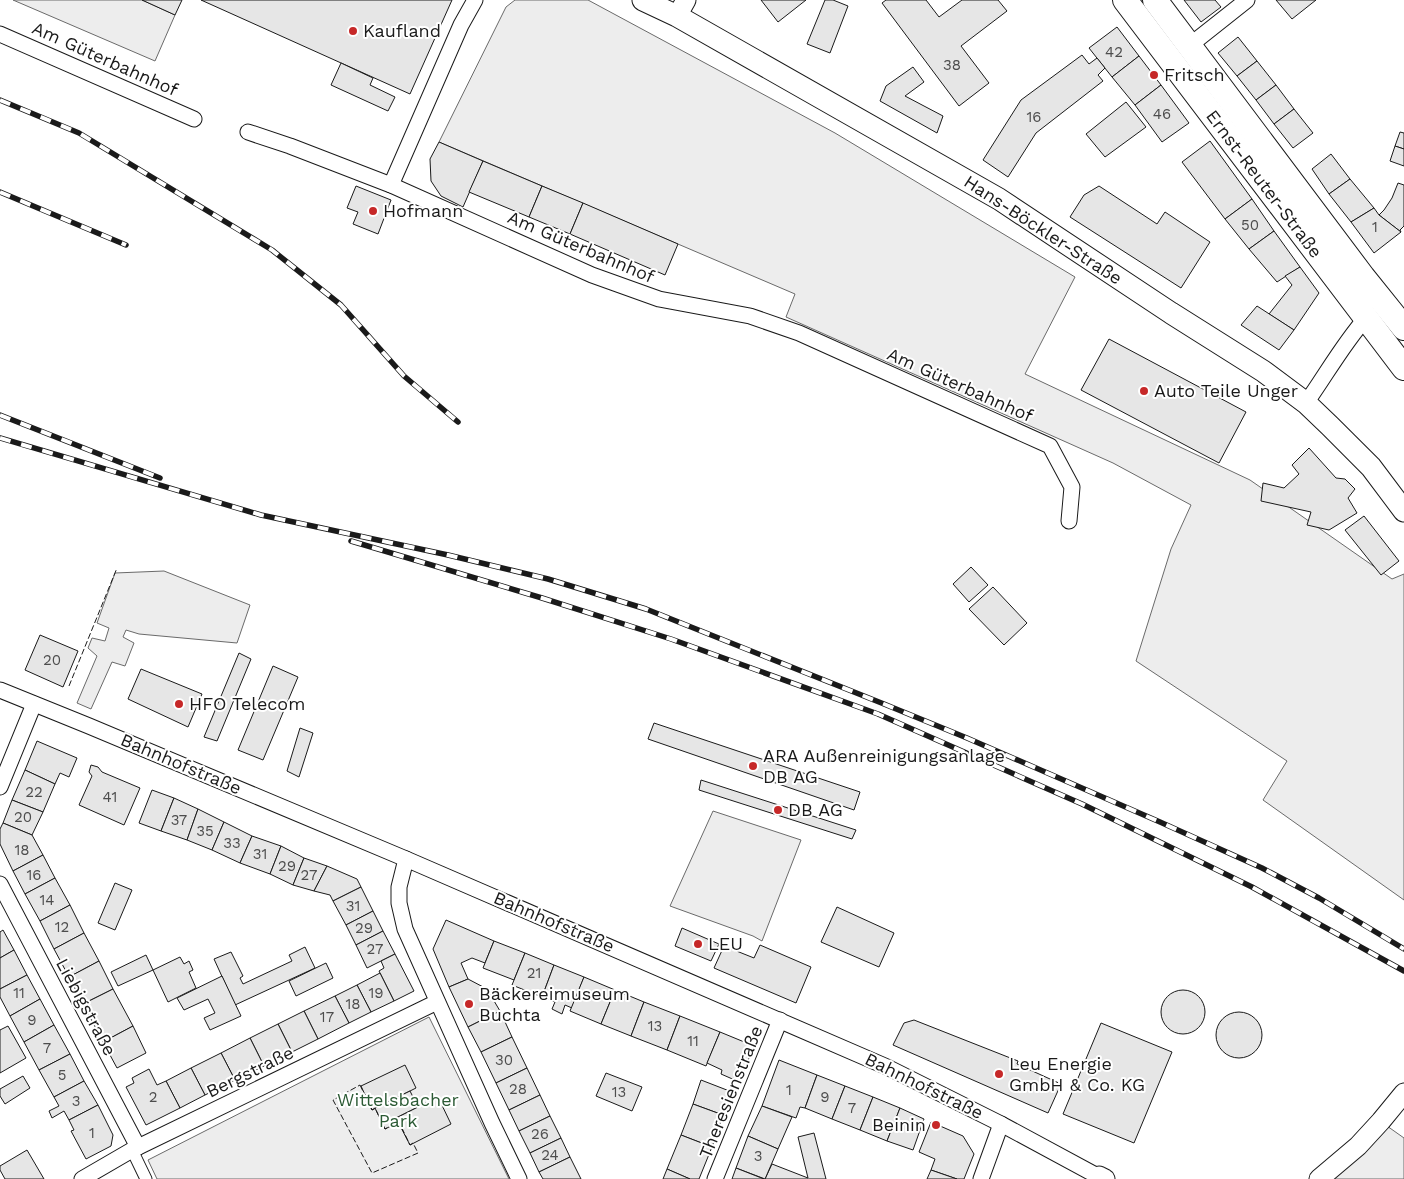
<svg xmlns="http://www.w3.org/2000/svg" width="1404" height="1179" viewBox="0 0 1404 1179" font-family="'Work Sans',sans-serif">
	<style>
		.built { fill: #ededed; stroke: #6a6a6a }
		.building { fill: #e6e6e6; stroke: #1a1a1a }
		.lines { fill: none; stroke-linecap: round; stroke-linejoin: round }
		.pedestrian-casing { stroke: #1a1a1a; stroke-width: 13 }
		.minor-casing { stroke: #1a1a1a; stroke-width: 17 }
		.tertiary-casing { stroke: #1a1a1a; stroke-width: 21 }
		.secondary-casing { stroke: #1a1a1a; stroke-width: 23 }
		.primary-casing { stroke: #1a1a1a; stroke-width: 26 }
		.pedestrian { stroke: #fff; stroke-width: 11 }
		.minor { stroke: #fff; stroke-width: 15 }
		.tertiary { stroke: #fff; stroke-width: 19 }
		.secondary { stroke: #fff; stroke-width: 21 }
		.primary { stroke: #fff; stroke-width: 24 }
		.rail-casing { stroke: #1a1a1a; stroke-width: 5.5 }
		.rail { stroke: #fff; stroke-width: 4; stroke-dasharray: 11; stroke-linecap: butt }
		.fence { stroke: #1a1a1a; stroke-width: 1; stroke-dasharray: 6 2.5; stroke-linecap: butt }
		.poi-dot { fill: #c62828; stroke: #fff; stroke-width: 2 }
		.labels { text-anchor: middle; stroke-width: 4; stroke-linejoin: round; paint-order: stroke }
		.number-label { font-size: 15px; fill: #4d4d4d }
		.poi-label { font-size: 18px; fill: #1a1a1a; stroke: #fff; text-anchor: start }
		.street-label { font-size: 18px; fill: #1a1a1a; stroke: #fff }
		.park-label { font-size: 18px; fill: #2b5a34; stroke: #fff }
	</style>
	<rect width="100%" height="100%" fill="#fff"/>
	<!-- built -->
	<g class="built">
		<path d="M13,0H142L175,15L155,61Z"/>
		<path d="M515,0H588L835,133L1075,277L1025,374L1250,480L1392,579L1404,574V900L1263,800L1287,761L1136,661L1171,549L1191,505L1113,463L786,317L795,294L439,142L506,7Z"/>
		<path d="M164,571L250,605L237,643L139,634L126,630L123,637L134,643L125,666L112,662L91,709L77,703L97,656L88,648L92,638L105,641L109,628L97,623L115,573Z"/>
		<path d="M713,811L801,840L762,941L753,936L670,906Z"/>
		<path d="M429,1017L509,1179H157L148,1160Z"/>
		<path d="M1387,1126L1404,1138V1179H1328Z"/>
	</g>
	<!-- building -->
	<g class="building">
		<path d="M142,0H182L175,15Z"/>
		<path d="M201,0H452L410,94Z"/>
		<path d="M761,0H806L778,22Z"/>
		<path d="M825,0H833L848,6L830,53L807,44Z"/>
		<path d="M886,0H926L939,17L962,0H998L1007,11L961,46L989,83L959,106L882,3Z"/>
		<path d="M1184,0H1215L1221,7L1201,22Z"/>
		<path d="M1276,0H1316L1292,19Z"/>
		<path d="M1117,27L1139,56L1112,77L1089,48Z"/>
		<path d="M1238,37L1257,61L1237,76L1218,53Z"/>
		<path d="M1082,55L1089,64L1097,58L1105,68L1098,75L1103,81L1036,133L1008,177L983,160L1021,100Z"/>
		<path d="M1139,56L1161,85L1135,105L1112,77Z"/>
		<path d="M1257,61L1276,85L1256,100L1237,76Z"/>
		<path d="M341,63L373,78L370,85L395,97L388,111L331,85Z"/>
		<path d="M913,67L924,82L905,96L943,116L937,133L880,101L886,86Z"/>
		<path d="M1161,85L1189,123L1162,142L1135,105Z"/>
		<path d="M1276,85L1294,109L1274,124L1256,100Z"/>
		<path d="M1126,102L1146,127L1105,157L1086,134Z"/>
		<path d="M1294,109L1313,133L1293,148L1274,124Z"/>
		<path d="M1400,132L1404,133V149L1395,146Z"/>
		<path d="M1210,141L1252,199L1225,219L1182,162Z"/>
		<path d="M439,142L483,161L463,207L441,196L431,181L430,159Z"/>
		<path d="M1395,146L1404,149V166L1390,161Z"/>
		<path d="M1331,154L1350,179L1329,194L1312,169Z"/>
		<path d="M483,161L542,186L529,217L469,192Z"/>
		<path d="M1350,179L1374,208L1351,222L1329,194Z"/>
		<path d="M1398,183L1404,185V226L1400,230L1401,232L1379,215L1384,210L1392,198Z"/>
		<path d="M356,186L391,200L378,234L353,224L358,212L347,208Z"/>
		<path d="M542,186L583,203L570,234L529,217Z"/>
		<path d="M1099,186L1157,224L1165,212L1210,242L1181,288L1070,217L1084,195Z"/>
		<path d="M1252,199L1274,231L1249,249L1225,219Z"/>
		<path d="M583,203L678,244L665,275L570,234Z"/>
		<path d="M1374,208L1379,215L1401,232L1374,253L1351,222Z"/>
		<path d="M1274,231L1300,267L1277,282L1249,249Z"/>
		<path d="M1300,267L1319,293L1294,330L1269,314L1292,285L1285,276Z"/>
		<path d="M1257,306L1294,330L1279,350L1241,325Z"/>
		<path d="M1109,339L1246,412L1219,463L1081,390Z"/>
		<path d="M1309,448L1336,478L1345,479L1355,489L1348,498L1357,513L1329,530L1307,525L1311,512L1261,501L1263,483L1284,488L1299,474L1292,465Z"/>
		<path d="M1364,516L1399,561L1381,575L1345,530Z"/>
		<path d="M971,567L988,585L969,602L953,584Z"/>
		<path d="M993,587L1027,623L1004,645L969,609Z"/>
		<path d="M40,635L78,651L63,687L25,670Z"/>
		<path d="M239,653L251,659L217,741L204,737Z"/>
		<path d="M273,666L298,677L263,760L238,750Z"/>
		<path d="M141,669L202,694L188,727L128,699Z"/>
		<path d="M654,723L860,792L854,810L648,739Z"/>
		<path d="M300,728L313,733L299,777L287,771Z"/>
		<path d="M37,741L77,758L69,777L60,773L55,784L25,770Z"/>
		<path d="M91,765L98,767L102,772L140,788L124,825L79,805L92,776L89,772Z"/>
		<path d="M25,770L55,784L43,812L12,800Z"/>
		<path d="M701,780L856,830L852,839L699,790Z"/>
		<path d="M152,790L174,798L161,831L139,823Z"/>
		<path d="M174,798L198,809L187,840L161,831Z"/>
		<path d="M12,800L43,812L32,835L3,823Z"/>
		<path d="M198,809L224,822L212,850L187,840Z"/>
		<path d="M224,822L252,836L240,863L212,850Z"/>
		<path d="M3,823L32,835L43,855L13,871L0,844V829Z"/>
		<path d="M252,836L281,846L270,874L240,863Z"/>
		<path d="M281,846L304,858L293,885L270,874Z"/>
		<path d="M43,855L55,878L25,894L13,871Z"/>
		<path d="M304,858L327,866L314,891L293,885Z"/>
		<path d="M327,866L357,879L361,887L333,901L330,895L314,891Z"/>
		<path d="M55,878L70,905L40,921L25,894Z"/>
		<path d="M115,883L132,890L115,930L98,923Z"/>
		<path d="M361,887L373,911L346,925L333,901Z"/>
		<path d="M70,905L84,933L54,949L40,921Z"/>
		<path d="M837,907L894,933L879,967L821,942Z"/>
		<path d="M373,911L383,931L356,945L346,925Z"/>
		<path d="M446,920L494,941L485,963L472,958L461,963L468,979L449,987L433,949Z"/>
		<path d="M682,928L719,944L711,961L675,946Z"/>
		<path d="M3,930L14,950L0,958V932Z"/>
		<path d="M383,931L395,954L367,968L356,945Z"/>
		<path d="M84,933L99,961L69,977L54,949Z"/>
		<path d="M494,941L525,953L514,980L483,968Z"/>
		<path d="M760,945L811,967L796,1003L714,968L724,946L754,958Z"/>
		<path d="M305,947L315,968L235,1005L214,959L231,952L243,976L240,978L243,984L292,961L289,955Z"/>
		<path d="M14,950L27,975L0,989V958Z"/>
		<path d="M525,953L554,965L542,997L512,985Z"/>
		<path d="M395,954L414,991L394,1001L379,971L384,968L381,961Z"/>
		<path d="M146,955L153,970L118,986L111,972Z"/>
		<path d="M180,957L184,964L189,961L193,970L189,972L196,988L168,1002L153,970Z"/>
		<path d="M99,961L113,989L83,1004L69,977Z"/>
		<path d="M326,963L333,978L296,996L289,981Z"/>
		<path d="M554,965L584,977L572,1008L565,1005L562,1014L552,1009L555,1002L542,997Z"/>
		<path d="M380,973L394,1001L371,1012L357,985Z"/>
		<path d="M27,975L40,999L10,1016L0,997V989Z"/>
		<path d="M222,976L241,1016L210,1030L204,1018L215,1013L208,999L184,1010L177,998Z"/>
		<path d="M584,977L615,990L601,1024L570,1011Z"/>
		<path d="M468,979L487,989L500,1011L468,1027L449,987Z"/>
		<path d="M357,985L371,1012L349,1023L335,996Z"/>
		<path d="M113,989L133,1026L103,1042L83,1004Z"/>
		<circle cx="1183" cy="1012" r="22"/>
		<path d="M615,990L644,1002L631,1036L601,1024Z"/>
		<path d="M335,996L349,1023L318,1039L304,1011Z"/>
		<path d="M40,999L54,1025L24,1042L10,1016Z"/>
		<path d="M644,1002L680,1016L667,1050L631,1036Z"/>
		<path d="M304,1011L318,1039L292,1052L278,1024Z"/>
		<path d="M500,1011L512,1037L481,1052L468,1027Z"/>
		<circle cx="1239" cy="1035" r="23"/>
		<path d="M680,1016L720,1032L706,1066L667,1050Z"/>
		<path d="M914,1020L1018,1061L1017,1064L1061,1084L1048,1113L893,1045L904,1023Z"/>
		<path d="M1101,1023L1172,1052L1134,1143L1063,1114Z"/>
		<path d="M278,1024L292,1052L264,1066L250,1038Z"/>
		<path d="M54,1025L70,1054L39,1070L24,1042Z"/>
		<path d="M8,1026L26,1058L0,1073V1030Z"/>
		<path d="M133,1026L146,1053L117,1068L103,1042Z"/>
		<path d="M720,1032L754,1046L740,1080L738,1079L737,1081L721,1074L722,1070L707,1063Z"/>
		<path d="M512,1037L527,1068L496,1083L481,1052Z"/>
		<path d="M250,1038L264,1066L235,1080L221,1053Z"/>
		<path d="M221,1053L235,1080L205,1095L191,1068Z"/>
		<path d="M70,1054L84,1081L54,1097L39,1070Z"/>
		<path d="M779,1060L817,1075L805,1108L800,1107L796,1118L762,1106Z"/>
		<path d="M405,1065L416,1088L372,1110L361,1086Z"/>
		<path d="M191,1068L205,1095L180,1108L166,1081Z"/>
		<path d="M527,1068L540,1095L509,1110L496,1083Z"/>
		<path d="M149,1069L157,1085L166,1081L180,1108L146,1125L126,1087L134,1083L132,1078Z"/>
		<path d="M606,1073L642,1087L632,1111L596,1096Z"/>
		<path d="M817,1075L845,1086L832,1119L805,1108Z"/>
		<path d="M23,1076L30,1088L5,1104L0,1096V1089Z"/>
		<path d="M701,1080L732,1092L723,1115L693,1104Z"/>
		<path d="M84,1081L98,1105L69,1120L64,1111L52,1118L49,1111L59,1106L54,1097Z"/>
		<path d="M845,1086L873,1097L860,1130L832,1119Z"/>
		<path d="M410,1091L418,1107L396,1118L399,1122L385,1129L375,1108Z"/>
		<path d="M540,1095L550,1116L519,1131L509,1110Z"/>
		<path d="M438,1097L451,1124L410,1145L396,1118Z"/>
		<path d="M873,1097L900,1108L887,1141L860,1130Z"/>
		<path d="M693,1104L723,1115L712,1147L681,1135Z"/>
		<path d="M98,1105L113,1135L111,1146L86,1159L71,1131L74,1130L69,1120Z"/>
		<path d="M762,1106L792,1117L778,1149L748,1136Z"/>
		<path d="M900,1108L924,1119L913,1150L887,1141Z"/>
		<path d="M550,1116L561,1138L530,1153L519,1131Z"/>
		<path d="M931,1122L963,1136L974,1154L964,1179H957L931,1170L935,1159L919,1152Z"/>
		<path d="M814,1133L826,1179H765L772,1164L808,1178L798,1137Z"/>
		<path d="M681,1135L712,1147L699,1179H690L667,1169Z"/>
		<path d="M748,1136L778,1149L765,1179L736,1168Z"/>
		<path d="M561,1138L570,1157L539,1172L530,1153Z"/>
		<path d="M27,1150L44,1179H5L0,1170V1166Z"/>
		<path d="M570,1157L581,1179H543L539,1172Z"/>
		<path d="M736,1168L764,1179H732Z"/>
		<path d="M667,1169L690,1179H663Z"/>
		<path d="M931,1170L957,1179H927Z"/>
	</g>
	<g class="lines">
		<!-- pedestrian casing -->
		<g class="pedestrian-casing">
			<path id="pedestrian" d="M132,1150L146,1179"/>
		</g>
		<!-- minor casing -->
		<g class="minor-casing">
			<g id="minor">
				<path d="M0,34L194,119"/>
				<path d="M1189,46L1247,0"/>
				<path d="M248,132L290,146L391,185L592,275L659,299L750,316L799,333L1050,446L1072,487L1069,521"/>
				<path d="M391,185L461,25L475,0"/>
				<path d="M1306,403C1326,375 1343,344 1366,318"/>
				<path d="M0,690L89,726L406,859L887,1067L1001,1124L1103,1179"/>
				<path d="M0,787L34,704"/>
				<path d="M406,859L399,887V903L405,929L492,1123L519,1179"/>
				<path d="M0,884L138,1147"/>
				<path d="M82,1179L132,1150L437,1002"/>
				<path d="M715,1179L780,1020"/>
				<path d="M981,1179L1001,1124"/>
			</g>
		</g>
		<!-- tertiary casing -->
		<g class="tertiary-casing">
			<g id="tertiary">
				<path d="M677,16L686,0"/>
				<path d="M1099,1176L1105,1179"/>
				<path d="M1319,1179L1358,1146L1381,1121L1404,1093"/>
			</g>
		</g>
		<!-- secondary casing -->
		<g class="secondary-casing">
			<path id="secondary" d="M643,0L677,16L999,199L1171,313L1263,371L1306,403L1330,426L1371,467L1404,511"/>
		</g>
		<!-- primary casing -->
		<g class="primary-casing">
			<g id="primary">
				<path d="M1125,0L1404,368"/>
				<path d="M1155,0L1363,277L1404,328"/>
			</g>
		</g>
		<!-- pedestrian -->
		<use href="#pedestrian" class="pedestrian"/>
		<!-- minor -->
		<use href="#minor" class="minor"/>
		<!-- tertiary -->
		<use href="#tertiary" class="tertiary"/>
		<!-- secondary -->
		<use href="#secondary" class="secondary"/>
		<!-- primary -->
		<use href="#primary" class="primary"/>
		<!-- rail casing -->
		<g class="rail-casing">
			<g id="rail">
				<path d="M0,100L79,133L272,250L341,305L404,376L458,422"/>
				<path d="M0,192L126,245"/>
				<path d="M0,415L160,478"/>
				<path d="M0,438L261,515L448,555L548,579L646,609L884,704L967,738L1160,822L1262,868L1319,898L1404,949"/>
				<path d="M351,541L542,598L671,639L878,714L1082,804L1252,887L1404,971"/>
			</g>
		</g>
		<!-- rail -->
		<use href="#rail" class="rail"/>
		<!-- fence -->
		<g class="fence">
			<path d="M69,686L117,568"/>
			<path d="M360,1085L372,1110L375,1108L385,1129L399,1122L410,1145L413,1143L418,1153L372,1173L333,1100Z"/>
		</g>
	</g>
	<!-- markers -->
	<g class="poi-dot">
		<circle cx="353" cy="31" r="5"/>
		<circle cx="1154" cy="75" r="5"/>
		<circle cx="373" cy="211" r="5"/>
		<circle cx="1144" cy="391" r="5"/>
		<circle cx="179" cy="704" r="5"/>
		<circle cx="753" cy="766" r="5"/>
		<circle cx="778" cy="810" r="5"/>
		<circle cx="698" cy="944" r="5"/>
		<circle cx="469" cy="1004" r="5"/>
		<circle cx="999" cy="1074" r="5"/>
		<circle cx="936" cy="1125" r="5"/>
	</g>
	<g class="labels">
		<!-- number labels -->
		<g class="number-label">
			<text x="1114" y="57">42</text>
			<text x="952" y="70">38</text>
			<text x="1162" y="119">46</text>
			<text x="1034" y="122">16</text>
			<text x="1250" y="230">50</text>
			<text x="1375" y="232">1</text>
			<text x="52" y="665">20</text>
			<text x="34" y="797">22</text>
			<text x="110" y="802">41</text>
			<text x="23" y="822">20</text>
			<text x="179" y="825">37</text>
			<text x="205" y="836">35</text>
			<text x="232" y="848">33</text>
			<text x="22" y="855">18</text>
			<text x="260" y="859">31</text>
			<text x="287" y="871">29</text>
			<text x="34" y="880">16</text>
			<text x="309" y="880">27</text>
			<text x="47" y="905">14</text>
			<text x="353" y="911">31</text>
			<text x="62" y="932">12</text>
			<text x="364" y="933">29</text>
			<text x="375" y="954">27</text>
			<text x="534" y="978">21</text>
			<text x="19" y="998">11</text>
			<text x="376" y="998">19</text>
			<text x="353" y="1009">18</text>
			<text x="327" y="1022">17</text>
			<text x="32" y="1025">9</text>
			<text x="655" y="1031">13</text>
			<text x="693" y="1046">11</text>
			<text x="47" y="1053">7</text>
			<text x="504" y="1065">30</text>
			<text x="62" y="1080">5</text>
			<text x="518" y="1094">28</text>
			<text x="789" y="1095">1</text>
			<text x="619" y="1097">13</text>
			<text x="153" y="1102">2</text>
			<text x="825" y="1102">9</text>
			<text x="76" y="1106">3</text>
			<text x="852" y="1113">7</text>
			<text x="92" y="1138">1</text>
			<text x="540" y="1139">26</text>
			<text x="550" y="1160">24</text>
			<text x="758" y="1161">3</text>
		</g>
		<!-- poi labels -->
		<g class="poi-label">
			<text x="363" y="37">Kaufland</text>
			<text x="1164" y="81">Fritsch</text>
			<text x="383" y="217">Hofmann</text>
			<text x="1154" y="397">Auto Teile Unger</text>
			<text x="189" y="710">HFO Telecom</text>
			<text x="763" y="762">ARA Außenreinigungsanlage<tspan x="763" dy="21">DB AG</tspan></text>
			<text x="788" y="816">DB AG</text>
			<text x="708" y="950">LEU</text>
			<text x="479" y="1000">Bäckereimuseum<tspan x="479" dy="21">Buchta</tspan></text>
			<text x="1009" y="1070">Leu Energie<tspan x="1009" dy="21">GmbH &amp; Co. KG</tspan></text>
			<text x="926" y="1131" text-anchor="end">Beinin</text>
		</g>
		<!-- street labels -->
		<g class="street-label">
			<text transform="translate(105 59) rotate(24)" y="6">Am Güterbahnhof</text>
			<text transform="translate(1264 184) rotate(53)" y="6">Ernst-Reuter-Straße</text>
			<text transform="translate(1043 230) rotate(33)" y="6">Hans-Böckler-Straße</text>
			<text transform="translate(581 247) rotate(23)" y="6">Am Güterbahnhof</text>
			<text transform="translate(960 385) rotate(24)" y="6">Am Güterbahnhof</text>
			<text transform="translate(181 764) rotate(23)" y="6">Bahnhofstraße</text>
			<text transform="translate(554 922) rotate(23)" y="6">Bahnhofstraße</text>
			<text transform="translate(86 1007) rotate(62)" y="6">Liebigstraße</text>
			<text transform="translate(250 1072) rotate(-26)" y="6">Bergstraße</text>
			<text transform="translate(924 1086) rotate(26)" y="6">Bahnhofstraße</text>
			<text transform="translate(731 1092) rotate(-68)" y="6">Theresienstraße</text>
		</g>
		<!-- park labels -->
		<g class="park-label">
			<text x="398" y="1106">Wittelsbacher<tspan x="398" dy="21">Park</tspan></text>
		</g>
	</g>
</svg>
